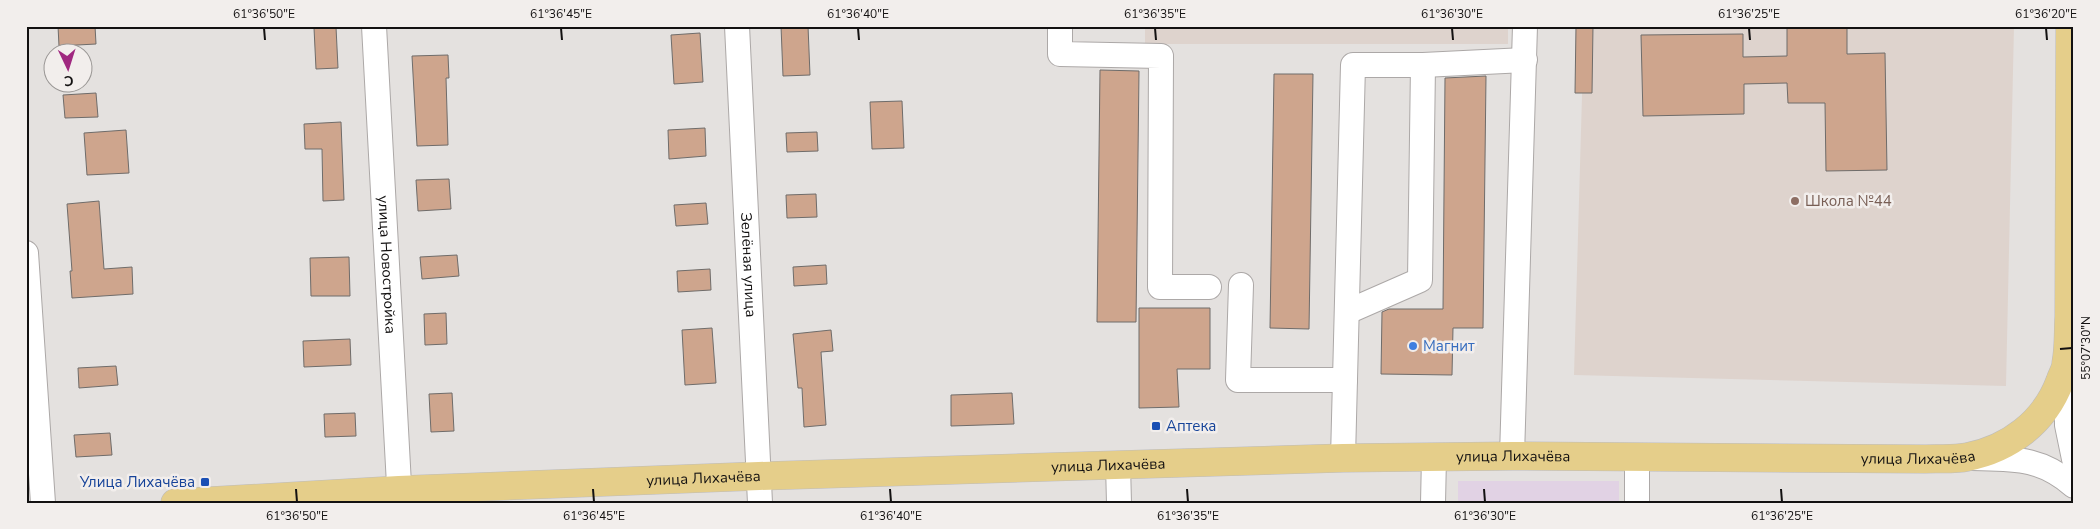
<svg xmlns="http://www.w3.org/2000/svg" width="2100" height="529" viewBox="0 0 2100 529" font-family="'Nunito Sans',sans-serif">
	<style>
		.commercial { fill: #e1d2e4 }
		.built { fill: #ded3cd }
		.building { fill: #cea58d; stroke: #6f6c6a }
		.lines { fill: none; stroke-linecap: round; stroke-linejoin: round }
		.minor-casing { stroke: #aca8a7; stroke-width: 26 }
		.major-casing { stroke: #bdbcbc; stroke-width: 29 }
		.minor { stroke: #fff; stroke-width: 24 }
		.major { stroke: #e5ce8a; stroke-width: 28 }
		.ticks { fill: none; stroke: #131111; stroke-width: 2 }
		.education-dot { fill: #8d6e63; stroke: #f2eeec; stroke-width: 2 }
		.shop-dot { fill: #3f7fe0; stroke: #f2eeec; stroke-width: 2 }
		.transit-dot { fill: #1a4fb4; stroke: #f2eeec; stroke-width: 2 }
		.labels { text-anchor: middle; stroke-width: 5; stroke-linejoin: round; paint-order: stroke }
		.education-label { font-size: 15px; fill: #785e54; stroke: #f2eeec; text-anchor: start }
		.street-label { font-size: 15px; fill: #131111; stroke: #f2eeec }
		.shop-label { font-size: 15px; fill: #366cbe; stroke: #f2eeec; text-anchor: start }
		.transit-label { font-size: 15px; fill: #164399; stroke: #f2eeec; text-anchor: start }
		.neatline { fill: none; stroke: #131111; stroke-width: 2 }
		.ticks-label { font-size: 12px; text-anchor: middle; fill: #131111 }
	</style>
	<rect width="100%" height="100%" fill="#e4e1df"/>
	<!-- commercial -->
	<rect class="commercial" x="1458" y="481" width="161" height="22"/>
	<!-- built -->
	<g class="built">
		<rect x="1145" y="26" width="363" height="18"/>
		<path d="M1584,26H2014L2006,386L1574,375Z"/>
	</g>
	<!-- building -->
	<g class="building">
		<path d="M58,26H95L96,44L59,46Z"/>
		<path d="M781,26H808L810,75L783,76Z"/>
		<path d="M1576,26H1593L1592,93H1575Z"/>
		<path d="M1787,26H1847V54L1885,53L1887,170L1826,171L1825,103H1788L1787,83L1744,84V114L1643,116L1641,35L1743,34V57L1787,56Z"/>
		<path d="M336,27L338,68L316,69L314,28Z"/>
		<path d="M700,33L703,82L674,84L671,35Z"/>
		<path d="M448,55L449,78H446L448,145L417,146L412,56Z"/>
		<path d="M1100,70L1139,71L1136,322H1097Z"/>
		<path d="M1274,74H1313L1309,329L1270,328Z"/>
		<path d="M1486,76L1483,328H1453L1452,375L1381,374L1382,312L1389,309H1443L1445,78Z"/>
		<path d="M96,93L98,117L65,118L63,95Z"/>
		<path d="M902,101L904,148L872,149L870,102Z"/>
		<path d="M341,122L344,200L323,201L322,149H305L304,124Z"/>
		<path d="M705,128L706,156L669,159L668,130Z"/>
		<path d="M126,130L129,173L87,175L84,133Z"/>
		<path d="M817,132L818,151L787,152L786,133Z"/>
		<path d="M449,179L451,209L418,211L416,180Z"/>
		<path d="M816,194L817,217L787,218L786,195Z"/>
		<path d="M99,201L104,269L132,267L133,294L72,298L70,271H72L67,204Z"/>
		<path d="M706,203L708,224L676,226L674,205Z"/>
		<path d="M457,255L459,276L422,279L420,257Z"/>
		<path d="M349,257L350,296H311L310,258Z"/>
		<path d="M826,265L827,284L794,286L793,267Z"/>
		<path d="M710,269L711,290L678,292L677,271Z"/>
		<path d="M1139,308H1210V369H1177L1179,407L1139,408Z"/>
		<path d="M446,313L447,344L425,345L424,314Z"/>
		<path d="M712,328L716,383L685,385L682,330Z"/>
		<path d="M831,330L833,351L821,352L826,425L804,427L802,388H798L793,334Z"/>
		<path d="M350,339L351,365L304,367L303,341Z"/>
		<path d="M116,366L118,385L79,388L78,368Z"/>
		<path d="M452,393L454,431L431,432L429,394Z"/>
		<path d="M1012,393L1014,424L951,426V395Z"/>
		<path d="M355,413L356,436L325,437L324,414Z"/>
		<path d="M110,433L112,455L76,457L74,435Z"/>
	</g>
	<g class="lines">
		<!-- minor casing -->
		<g class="minor-casing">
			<g id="minor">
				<path id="s1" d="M374,26L400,503"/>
				<path id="s2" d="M737,26L760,503"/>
				<path d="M1060,26V54L1161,56L1160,287H1209"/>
				<path d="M26,253L43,503"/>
				<path d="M1241,285L1238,380H1345"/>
				<path d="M1347,312L1420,280L1423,65"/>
				<path d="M2066,367L2067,425L2074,459"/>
				<path d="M1512,456L1525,26"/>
				<path d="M1343,458L1353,65H1423L1525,60"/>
				<path d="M1972,458C2015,459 2040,457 2074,486"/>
				<path d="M1118,465L1119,503"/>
				<path d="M1433,503L1434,457"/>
				<path d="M1637,503V456"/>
			</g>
		</g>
		<!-- major casing -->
		<g class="major-casing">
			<g id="major">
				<path id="s3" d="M175,503L399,490L759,476L1343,458L1512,456L1924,459C1938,458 1953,460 1967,457C2009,449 2045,422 2060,381C2062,375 2066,369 2066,363C2069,348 2068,332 2069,317L2070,26"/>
			</g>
		</g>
		<!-- minor -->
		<use href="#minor" class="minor"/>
		<!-- major -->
		<use href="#major" class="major"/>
	</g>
	<!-- ticks -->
	<path class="ticks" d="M264,28L265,40M561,28L562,40M858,28L859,40M1155,28L1156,40M1452,28L1453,40M1749,28L1750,40M2046,28L2047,40M2060,349L2072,348M296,489L297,502M593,489L594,502M890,489L891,502M1187,489L1188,502M1484,489L1485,502M1781,489L1782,502"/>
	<!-- markers -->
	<circle class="education-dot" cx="1795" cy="201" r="5"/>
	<circle class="shop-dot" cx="1413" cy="346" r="5"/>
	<g class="transit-dot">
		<rect x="1151" y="421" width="10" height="10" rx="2.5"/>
		<rect x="200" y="477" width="10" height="10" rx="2.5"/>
	</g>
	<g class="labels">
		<!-- education labels -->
		<g class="education-label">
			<text x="1805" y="206">Школа №44</text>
		</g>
		<!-- street labels -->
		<g class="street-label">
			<text dy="5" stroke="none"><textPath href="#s1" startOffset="239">улица Новостройка</textPath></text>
			<text dy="5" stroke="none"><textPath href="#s2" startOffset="239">Зелёная улица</textPath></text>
			<text dy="5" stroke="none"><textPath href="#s3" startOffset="1744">улица Лихачёва</textPath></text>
			<text dy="5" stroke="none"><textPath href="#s3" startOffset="1339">улица Лихачёва</textPath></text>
			<text dy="5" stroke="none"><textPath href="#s3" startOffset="934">улица Лихачёва</textPath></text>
			<text dy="5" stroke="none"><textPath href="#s3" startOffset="529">улица Лихачёва</textPath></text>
		</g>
		<!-- shop labels -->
		<g class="shop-label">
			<text x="1423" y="351">Магнит</text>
		</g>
		<!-- transit labels -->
		<g class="transit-label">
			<text x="1166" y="431">Аптека</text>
			<text x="195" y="487" text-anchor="end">Улица Лихачёва</text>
		</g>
	</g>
	<!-- border -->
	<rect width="2100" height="529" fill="none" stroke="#f2eeec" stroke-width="55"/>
	<!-- north arrow -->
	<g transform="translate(68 68) rotate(176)"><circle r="24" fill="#f2eeec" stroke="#999694"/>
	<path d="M0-4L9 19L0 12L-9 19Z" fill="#a02880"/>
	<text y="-8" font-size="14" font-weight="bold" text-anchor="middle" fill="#131111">С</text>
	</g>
	<rect x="28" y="28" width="2044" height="474" class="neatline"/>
	<g class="ticks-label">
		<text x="264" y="18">61°36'50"E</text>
		<text x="561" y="18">61°36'45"E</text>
		<text x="858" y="18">61°36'40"E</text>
		<text x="1155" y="18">61°36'35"E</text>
		<text x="1452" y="18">61°36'30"E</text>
		<text x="1749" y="18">61°36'25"E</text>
		<text x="2046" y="18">61°36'20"E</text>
		<text transform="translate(2086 348) rotate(-90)" y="4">55°07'30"N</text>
		<text x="297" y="520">61°36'50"E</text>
		<text x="594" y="520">61°36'45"E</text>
		<text x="891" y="520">61°36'40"E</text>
		<text x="1188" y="520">61°36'35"E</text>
		<text x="1485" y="520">61°36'30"E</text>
		<text x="1782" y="520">61°36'25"E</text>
	</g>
</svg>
